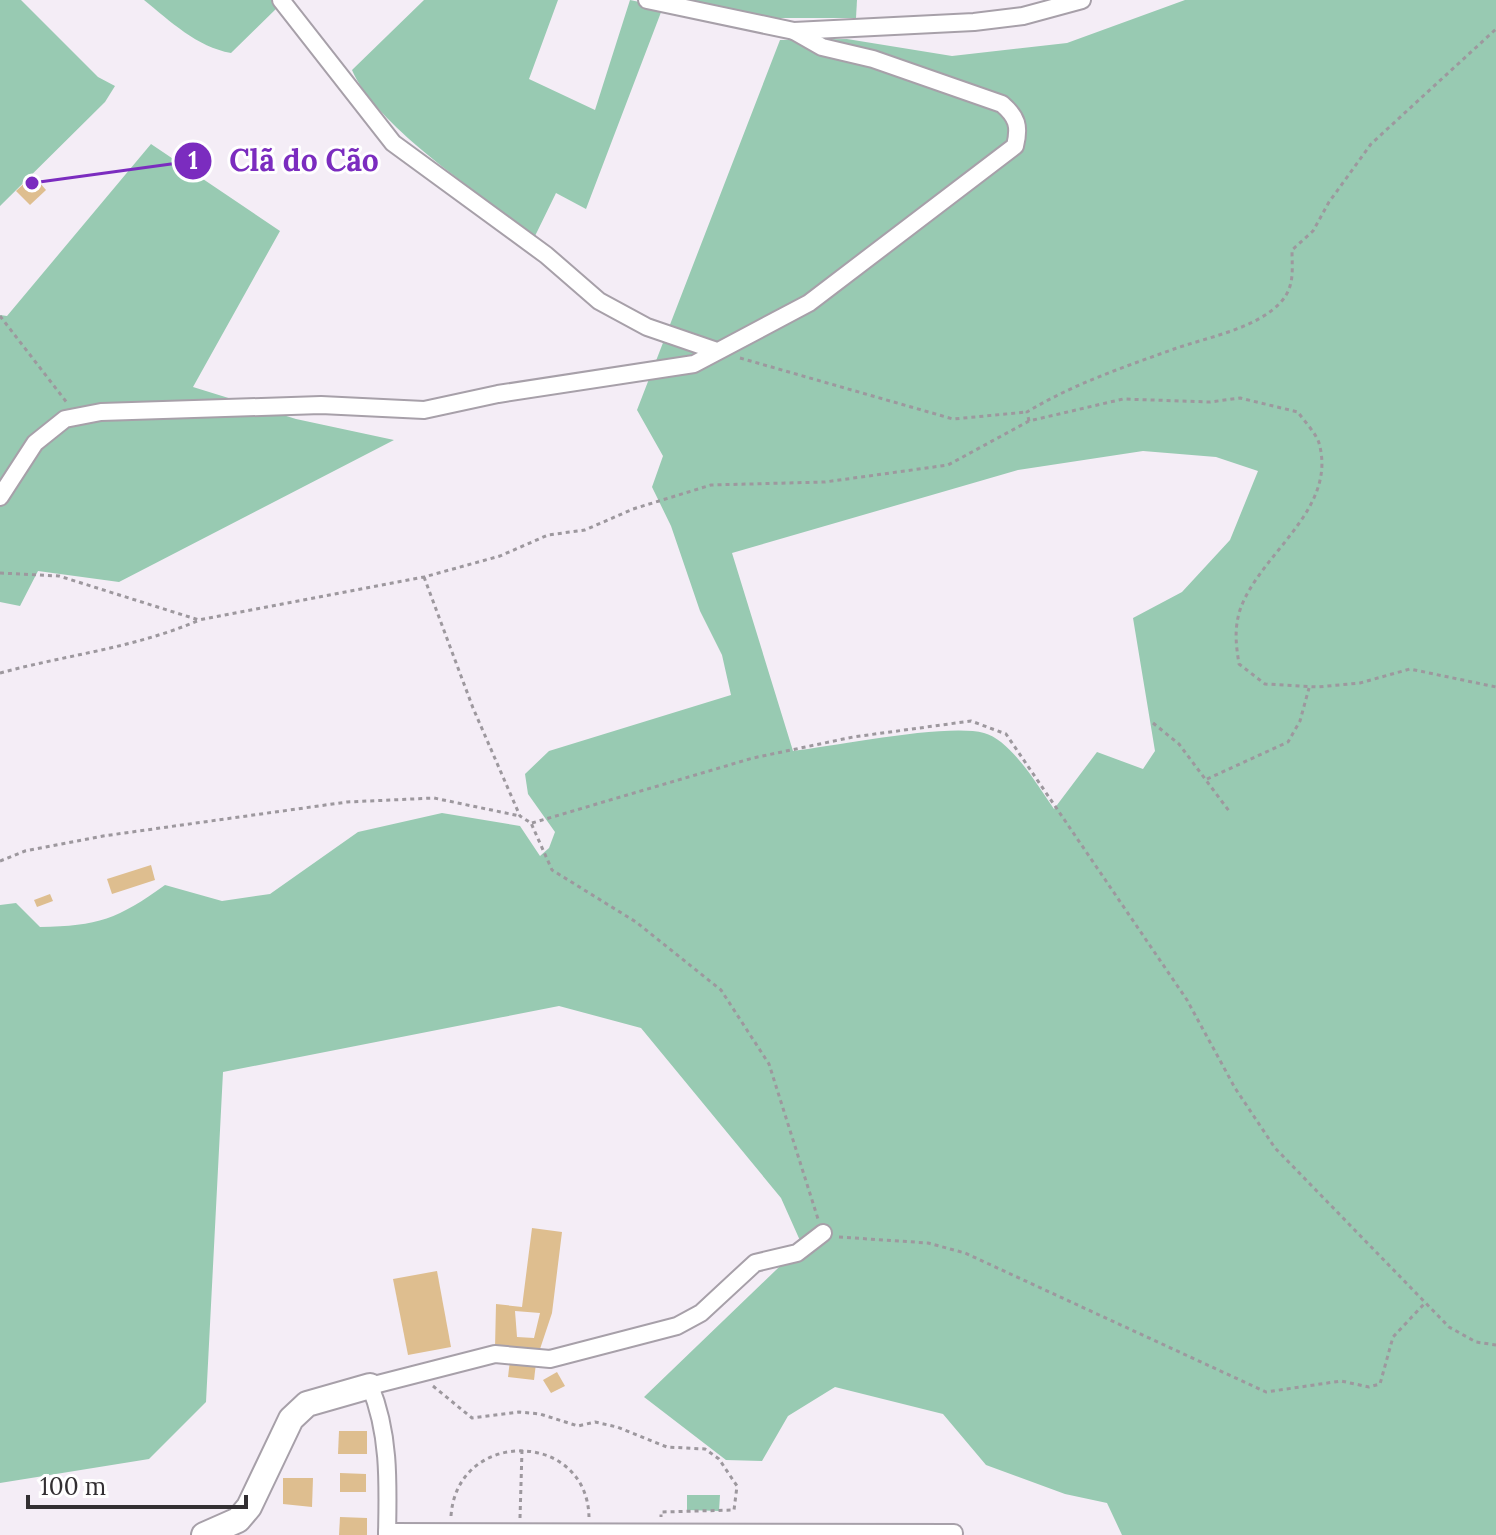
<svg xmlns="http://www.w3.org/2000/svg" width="1496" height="1535" viewBox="0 0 1496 1535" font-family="Lora,serif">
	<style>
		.green { fill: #98cab2; fill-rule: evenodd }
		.building { fill: #debe8f; fill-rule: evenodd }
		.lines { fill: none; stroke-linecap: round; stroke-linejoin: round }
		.street-casing { stroke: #a7a0a9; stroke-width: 20 }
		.secondary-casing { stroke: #a7a0a9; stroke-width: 28 }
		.path { stroke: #9d989e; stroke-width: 3; stroke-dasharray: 4 4; stroke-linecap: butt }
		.street { stroke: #fff; stroke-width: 16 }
		.secondary { stroke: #fff; stroke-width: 24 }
		.leader { fill: none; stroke: #7b2cbf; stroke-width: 3 }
		.callout-dot { fill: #7b2cbf; stroke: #fff; stroke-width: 3 }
		.mark-label { font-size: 24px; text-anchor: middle; font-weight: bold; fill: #fff }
		.callout-label { font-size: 30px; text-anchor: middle; font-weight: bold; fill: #7b2cbf; stroke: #fff; stroke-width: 6; stroke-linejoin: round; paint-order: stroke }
	</style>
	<rect width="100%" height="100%" fill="#f4edf6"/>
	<!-- green -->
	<g class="green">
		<path d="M0,0H21L98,77L115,86L105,102L0,206Z"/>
		<path d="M144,0H276L280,5L231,53C197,47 170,21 144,0Z"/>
		<path d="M424,0H558L529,79L595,110L630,0L663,7L586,209L556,193L535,236C484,196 377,128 352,70Z"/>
		<path d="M686,0H857L856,18H775Z"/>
		<path d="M1185,0H1496V1535H1122L1107,1503L1065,1494L986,1465L943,1414L835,1387L788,1416L762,1461L726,1460L644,1397L802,1245L781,1198L641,1028L559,1006L223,1072L206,1402L149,1459L0,1483V905L16,903L40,927C98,926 118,919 165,885L222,901L270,894L358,832L442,813L520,826L540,856L549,848L555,832L528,794L525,774L549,751L731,695L722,655L700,611L671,526L652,487L663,456L637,410L780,40L847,39L952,56L1067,43ZM1143,451L1216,457L1258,471L1230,540L1182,592L1133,618L1155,751L1143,769L1097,752L1054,809C1038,786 1011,740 984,733C948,723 835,746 793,751L732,553L1018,470Z"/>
		<path d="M151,144L280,231L193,387L296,419L394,440L119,582L38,571L20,606L0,602V315L7,316Z"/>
		<path d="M687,1495H720L719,1511L687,1510Z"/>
	</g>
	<!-- building -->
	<g class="building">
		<path d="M33,175L46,190L30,205L16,191Z"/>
		<path d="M151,865L155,880L112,894L107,879Z"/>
		<path d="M50,894L53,901L37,907L34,900Z"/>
		<path d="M532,1228L562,1232L552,1313L538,1355L495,1348L496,1304L522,1307ZM515,1311L540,1313L534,1338L517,1337Z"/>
		<path d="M437,1271L451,1347L408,1355L393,1279Z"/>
		<path d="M510,1360L536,1363L534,1380L508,1377Z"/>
		<path d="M557,1372L565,1386L551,1393L543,1380Z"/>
		<path d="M339,1431H367V1454H338Z"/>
		<path d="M340,1473L366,1474V1492H340Z"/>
		<path d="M283,1478H313L312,1507L283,1504Z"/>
		<path d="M340,1517L367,1518V1535H339Z"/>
	</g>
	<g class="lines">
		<!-- street casing -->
		<g class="street-casing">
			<g id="street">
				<path d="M281,0L393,143L546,255L599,301L647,327L714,350"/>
				<path d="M647,0L794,31L974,22L1023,16L1082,0"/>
				<path d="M0,497L35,443L65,419L101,412L321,405L424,410L498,394L694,364L809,303L1015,146C1020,126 1017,117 1002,104L873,59L822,47L794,31"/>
				<path d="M387,1532L954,1533"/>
				<path d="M387,1535C388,1485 390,1434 370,1386L495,1354L550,1359L677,1326L701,1313L755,1263L797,1253L823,1233"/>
			</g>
		</g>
		<!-- secondary casing -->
		<g class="secondary-casing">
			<path id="secondary" d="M204,1535L238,1520L249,1507L291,1419L307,1404L370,1386"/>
		</g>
		<!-- path -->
		<g class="path">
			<path d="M0,316L68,404"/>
			<path d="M740,358L953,419L1027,412"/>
			<path d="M1029,421L1027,412C1073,384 1124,367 1174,349C1208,337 1256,329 1281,302C1295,286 1292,270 1292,250L1313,231L1329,202L1371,144L1496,29"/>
			<path d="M0,573L59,576L199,620L424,577L500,556L548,535L585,530L633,509L711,485L825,482L948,465L1029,421L1123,399L1210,402L1240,398L1298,412C1304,421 1316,433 1319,443C1338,510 1259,554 1240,610C1234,629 1236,645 1239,664L1265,684L1318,687L1360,683L1410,669L1496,687"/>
			<path d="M424,577L473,708L520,816L531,823L552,870L636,922L721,990L769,1064L818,1219"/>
			<path d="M0,673C66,655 134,648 197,621"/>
			<path d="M1153,723L1179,744L1229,811"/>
			<path d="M1207,779L1288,742L1300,721L1309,688"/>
			<path d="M532,823L753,758L853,737L971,721L1006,734L1187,1000L1235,1088L1275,1148L1449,1327L1476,1342L1496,1345"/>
			<path d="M0,861L25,851L103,836L347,802L434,798L520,816"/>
			<path d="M839,1237L928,1243L965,1253L1266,1392L1341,1381L1369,1387L1380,1384L1393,1337L1424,1304"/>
			<path d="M433,1386L472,1418L519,1412L540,1414L578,1426L595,1422L617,1427L667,1447L705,1449L719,1459L737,1486L734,1510L661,1512V1517"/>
			<path d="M451,1516C457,1428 587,1430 589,1517"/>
			<path d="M520,1518L522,1450"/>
		</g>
		<!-- street -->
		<use href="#street" class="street"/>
		<!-- secondary -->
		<use href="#secondary" class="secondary"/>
	</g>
	<!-- callouts -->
	<path class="leader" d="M32 183L193 161"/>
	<g class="callout-dot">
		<circle cx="32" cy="183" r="8"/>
		<circle cx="193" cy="161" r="20"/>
	</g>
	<g class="mark-label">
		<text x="193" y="169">1</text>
	</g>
	<g class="callout-label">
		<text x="304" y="171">Clã do Cão</text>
	</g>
	<!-- scale -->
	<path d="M28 1495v12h218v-12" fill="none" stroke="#322f32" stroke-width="4"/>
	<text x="40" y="1495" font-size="24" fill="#322f32" stroke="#ffffff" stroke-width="6" paint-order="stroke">100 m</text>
</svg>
